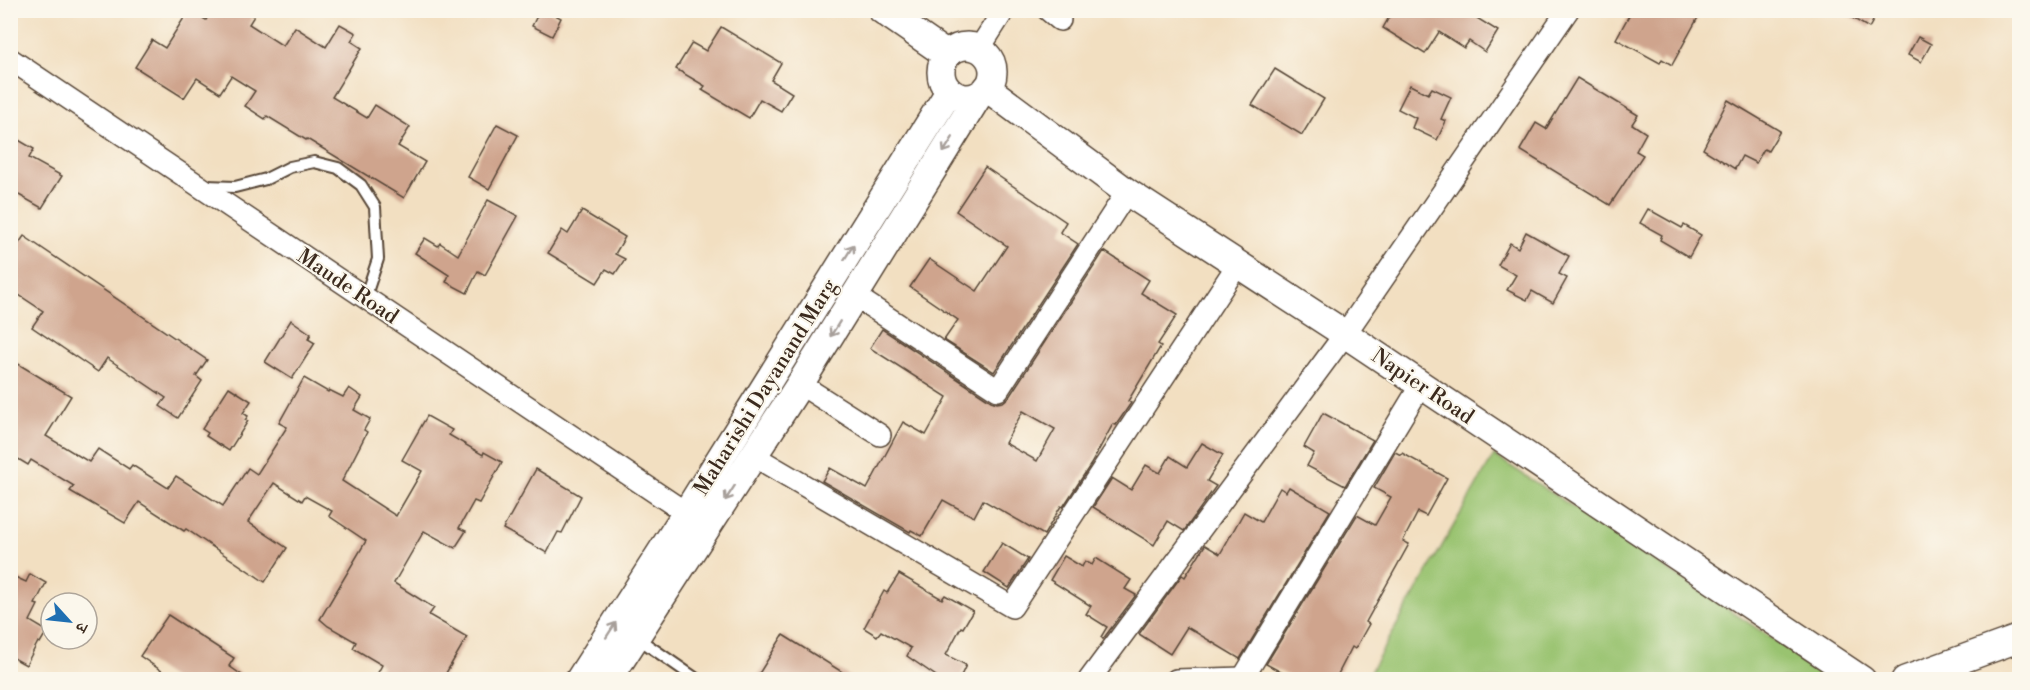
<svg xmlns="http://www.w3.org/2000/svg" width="2030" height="690" viewBox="0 0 2030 690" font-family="'Libre Bodoni','Noto Serif Devanagari',serif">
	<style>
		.green { fill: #99c36f; stroke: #6a7646; stroke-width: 1.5 }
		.building { fill: #cfa48d; fill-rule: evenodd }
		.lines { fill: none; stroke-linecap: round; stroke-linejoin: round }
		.service-casing { stroke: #564536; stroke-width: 14 }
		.minor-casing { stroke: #564536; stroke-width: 24 }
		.tertiary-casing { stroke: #564536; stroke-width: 30 }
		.service { stroke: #fff; stroke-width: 10 }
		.minor { stroke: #fff; stroke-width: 21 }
		.tertiary { stroke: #fff; stroke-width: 27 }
		.oneway { stroke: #a79f9a }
		.labels { text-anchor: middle; stroke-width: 4.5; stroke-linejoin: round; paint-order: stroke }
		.street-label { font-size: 21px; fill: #3b2a1e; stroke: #fbf7ec }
	</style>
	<rect width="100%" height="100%" fill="#fbf7ec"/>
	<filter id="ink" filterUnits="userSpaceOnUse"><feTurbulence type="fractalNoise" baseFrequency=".0167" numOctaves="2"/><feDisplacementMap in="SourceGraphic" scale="12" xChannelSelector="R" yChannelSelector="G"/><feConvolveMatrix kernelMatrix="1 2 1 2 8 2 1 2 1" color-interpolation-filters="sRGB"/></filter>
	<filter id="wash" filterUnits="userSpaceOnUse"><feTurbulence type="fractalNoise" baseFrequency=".008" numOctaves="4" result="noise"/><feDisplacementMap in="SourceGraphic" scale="24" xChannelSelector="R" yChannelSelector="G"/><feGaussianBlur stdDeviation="1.35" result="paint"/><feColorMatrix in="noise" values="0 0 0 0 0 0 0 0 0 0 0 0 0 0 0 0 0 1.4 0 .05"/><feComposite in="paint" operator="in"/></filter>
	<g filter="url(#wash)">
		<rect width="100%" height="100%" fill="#f2dfc1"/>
		<!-- green -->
		<path class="green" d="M1494,455L1834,679H1366Z"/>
		<g id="blocks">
			<!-- building -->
			<g class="building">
				<path d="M189,10L206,20L212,10H245L254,16L249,24L283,46L295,27L326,47L340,24L356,33L351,41L362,48L332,97L367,118L375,105L410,127L398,146L425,162L404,198L307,139L306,140L267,116L265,119L245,106L255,91L231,76L220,93L197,78L184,98L135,67L152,40L165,48Z"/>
				<path d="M540,10H546L561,18L552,36L532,26Z"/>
				<path d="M1393,10H1464L1498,31L1485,52L1469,41L1464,48L1439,32L1425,54L1383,28Z"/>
				<path d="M1632,10H1702L1672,65L1662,59L1660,63L1616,39Z"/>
				<path d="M1839,10H1879L1869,28Z"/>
				<path d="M721,27L781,63L771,80L792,93L781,111L760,99L749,118L702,90L705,86L676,69L692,43L706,51Z"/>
				<path d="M1918,37L1931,44L1921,62L1908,55Z"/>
				<path d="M1275,69L1324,99L1302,135L1252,105Z"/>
				<path d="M1577,78L1638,115L1632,124L1646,133L1636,151L1643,155L1610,205L1520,150L1536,123L1546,129Z"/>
				<path d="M1410,85L1428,94L1432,88L1451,97L1441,119L1446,121L1437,140L1412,128L1416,118L1398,109Z"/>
				<path d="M1728,100L1780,131L1768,151L1764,149L1756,163L1742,156L1735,169L1703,149Z"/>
				<path d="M497,124L518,135L489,189L468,177Z"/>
				<path d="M10,135L34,149L29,158L62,176L42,208L10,190Z"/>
				<path d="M985,167L1066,222L1060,232L1078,244L994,372L944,340L958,320L910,287L929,259L977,291L1007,246L956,211Z"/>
				<path d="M488,200L518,216L485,275L478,271L467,293L446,282L449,275L415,253L425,238L438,246L440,243L458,255Z"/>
				<path d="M1648,209L1682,228L1684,225L1701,235L1689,257L1660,240L1662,235L1640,223Z"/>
				<path d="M582,211L625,237L615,254L625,259L615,274L606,269L597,283L548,253L562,230L568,234Z"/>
				<path d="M1526,232L1569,256L1559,274L1567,278L1553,303L1532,291L1527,300L1507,290L1516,275L1498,265L1510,243L1518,248Z"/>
				<path d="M24,236L207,360L196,376L202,381L178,418L160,406L166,398L107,358L98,372L32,327L43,311L10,289V256Z"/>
				<path d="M1104,251L1149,280L1141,293L1177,315L1158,344L1161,346L1128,401L1131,403L1116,425L1113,424L1091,464L1063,507L1061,506L1044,535L983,500L974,517L943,500L922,536L911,530L910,532L822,481L830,468L867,489L903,422L926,435L947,397L870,348L882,329L991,401L997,403L1003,402L1009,397ZM1023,411L1055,429L1037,461L1005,443Z"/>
				<path d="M291,320L311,334L308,339L315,343L292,379L265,362Z"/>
				<path d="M10,359L71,396L46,436L89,462L98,449L129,469L132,465L168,488L176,476L223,506L248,468L257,474L287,427L279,423L304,378L328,392L329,390L343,397L349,388L362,397L354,410L370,419L364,430L367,432L342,481L396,516L422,471L402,460L427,416L452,430L449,435L483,455L484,452L502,462L479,503L474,501L459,528L466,531L455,548L424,531L394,583L434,608L429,615L467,637L442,680H374L382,665L353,648L356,642L328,626L320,619L366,541L329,516L332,511L305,496L302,501L274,483L248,522L287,548L265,582L186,529L184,531L139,502L125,523L70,491L74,486L31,460L28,465L10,454Z"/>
				<path d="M229,387L251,401L243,413L248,416L245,420L248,421L229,451L206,436L208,433L202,429Z"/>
				<path d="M1323,413L1373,440L1345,486L1307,466L1314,453L1304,447Z"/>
				<path d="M1202,443L1223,455L1207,481L1216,486L1184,531L1168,521L1154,545L1093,507L1112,478L1131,490L1146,465L1160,473L1170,456L1187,467Z"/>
				<path d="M1395,452L1401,455L1402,453L1447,478L1426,516L1418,512L1403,541L1409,544L1366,622L1369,624L1355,649L1352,647L1335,680H1296L1266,664L1357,515L1375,525L1391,497L1374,488Z"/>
				<path d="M536,469L581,496L562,533L558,532L547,553L503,529Z"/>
				<path d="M1289,487L1330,511L1240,659L1187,627L1170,654L1139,634L1182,575L1185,577L1205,545L1220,554L1244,512L1261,522L1280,488L1286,492Z"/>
				<path d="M1002,543L1028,559L1009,588L984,572Z"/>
				<path d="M1064,556L1082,567L1085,561L1092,565L1096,558L1131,580L1125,589L1136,595L1103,639L1101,637L1107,627L1086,614L1091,606L1050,580Z"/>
				<path d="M30,574L46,583L35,604L38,605L30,621L47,631L40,643L38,642L26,665L10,656V613L16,603L10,601V586L15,577L26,582Z"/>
				<path d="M899,574L942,599L945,595L973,611L963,628L961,627L946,655L966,665L959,680H942L907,656L911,648L881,631L877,636L864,628L884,591L887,593Z"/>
				<path d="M168,615L234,658L229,666L249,680H175L140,656Z"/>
				<path d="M783,635L855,680H755Z"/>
			</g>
		</g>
	</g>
	<g filter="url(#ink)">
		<use href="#blocks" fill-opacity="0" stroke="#564536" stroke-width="1.5"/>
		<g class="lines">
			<!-- service casing -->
			<g class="service-casing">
				<g id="service">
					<path d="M206,186L235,187L266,179L290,167L314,162L338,168L361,185L375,207L378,259L365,298"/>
					<path d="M636,637L698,680"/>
				</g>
			</g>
			<!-- minor casing -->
			<g class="minor-casing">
				<g id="minor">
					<path d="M1048,10L1060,20"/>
					<path d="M979,49L1004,10"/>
					<path d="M10,59L686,513"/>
					<path d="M855,296L998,390L1127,192"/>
					<path d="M800,384L880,435"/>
					<path d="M754,456L1012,607L1238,264"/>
					<path d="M1243,678L1421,385"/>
					<path d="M1089,680L1345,334L1568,10"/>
					<path d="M1176,680L1243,678L1251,680"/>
				</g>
			</g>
			<!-- tertiary casing -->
			<g class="tertiary-casing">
				<g id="tertiary">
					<path d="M882,10L947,55"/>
					<circle cx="967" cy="72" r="26"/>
					<path d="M987,88L1127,192L1345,334L1862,680"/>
					<path d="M579,680L686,513L949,92"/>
					<path d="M608,680L800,384L979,95"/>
					<path d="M1905,680L2020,638"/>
				</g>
			</g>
			<!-- service -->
			<use href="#service" class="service"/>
			<!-- minor -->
			<use href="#minor" class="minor"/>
			<!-- tertiary -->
			<use href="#tertiary" class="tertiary"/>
		</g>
		<!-- one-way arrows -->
		<defs><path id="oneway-shaft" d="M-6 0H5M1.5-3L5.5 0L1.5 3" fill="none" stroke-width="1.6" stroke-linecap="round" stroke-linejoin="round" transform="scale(1.5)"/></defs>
		<g class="oneway">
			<use href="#oneway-shaft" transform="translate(948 145) rotate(122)"/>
			<use href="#oneway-shaft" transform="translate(849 252) rotate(-58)"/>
			<use href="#oneway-shaft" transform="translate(835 329) rotate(122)"/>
			<use href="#oneway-shaft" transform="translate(730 493) rotate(123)"/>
			<use href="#oneway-shaft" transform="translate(611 630) rotate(-57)"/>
		</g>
	</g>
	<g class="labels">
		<!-- street labels -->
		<g class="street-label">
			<text transform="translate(348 286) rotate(34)" y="7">Maude Road</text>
			<text transform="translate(1423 386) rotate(34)" y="7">Napier Road</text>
			<text transform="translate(765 387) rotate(-58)" y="7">Maharishi Dayanand Marg</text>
		</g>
	</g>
	<!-- margin -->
	<rect width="2030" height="690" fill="none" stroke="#fbf7ec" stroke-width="36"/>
	<!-- north arrow -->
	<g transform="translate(69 621) rotate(117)"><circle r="28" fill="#fbf7ec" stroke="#aea59a" stroke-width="1.5"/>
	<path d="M0-4.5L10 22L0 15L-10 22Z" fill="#1f6fb2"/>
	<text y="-9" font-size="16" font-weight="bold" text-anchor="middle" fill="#3b2a1e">उ</text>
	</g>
</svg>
